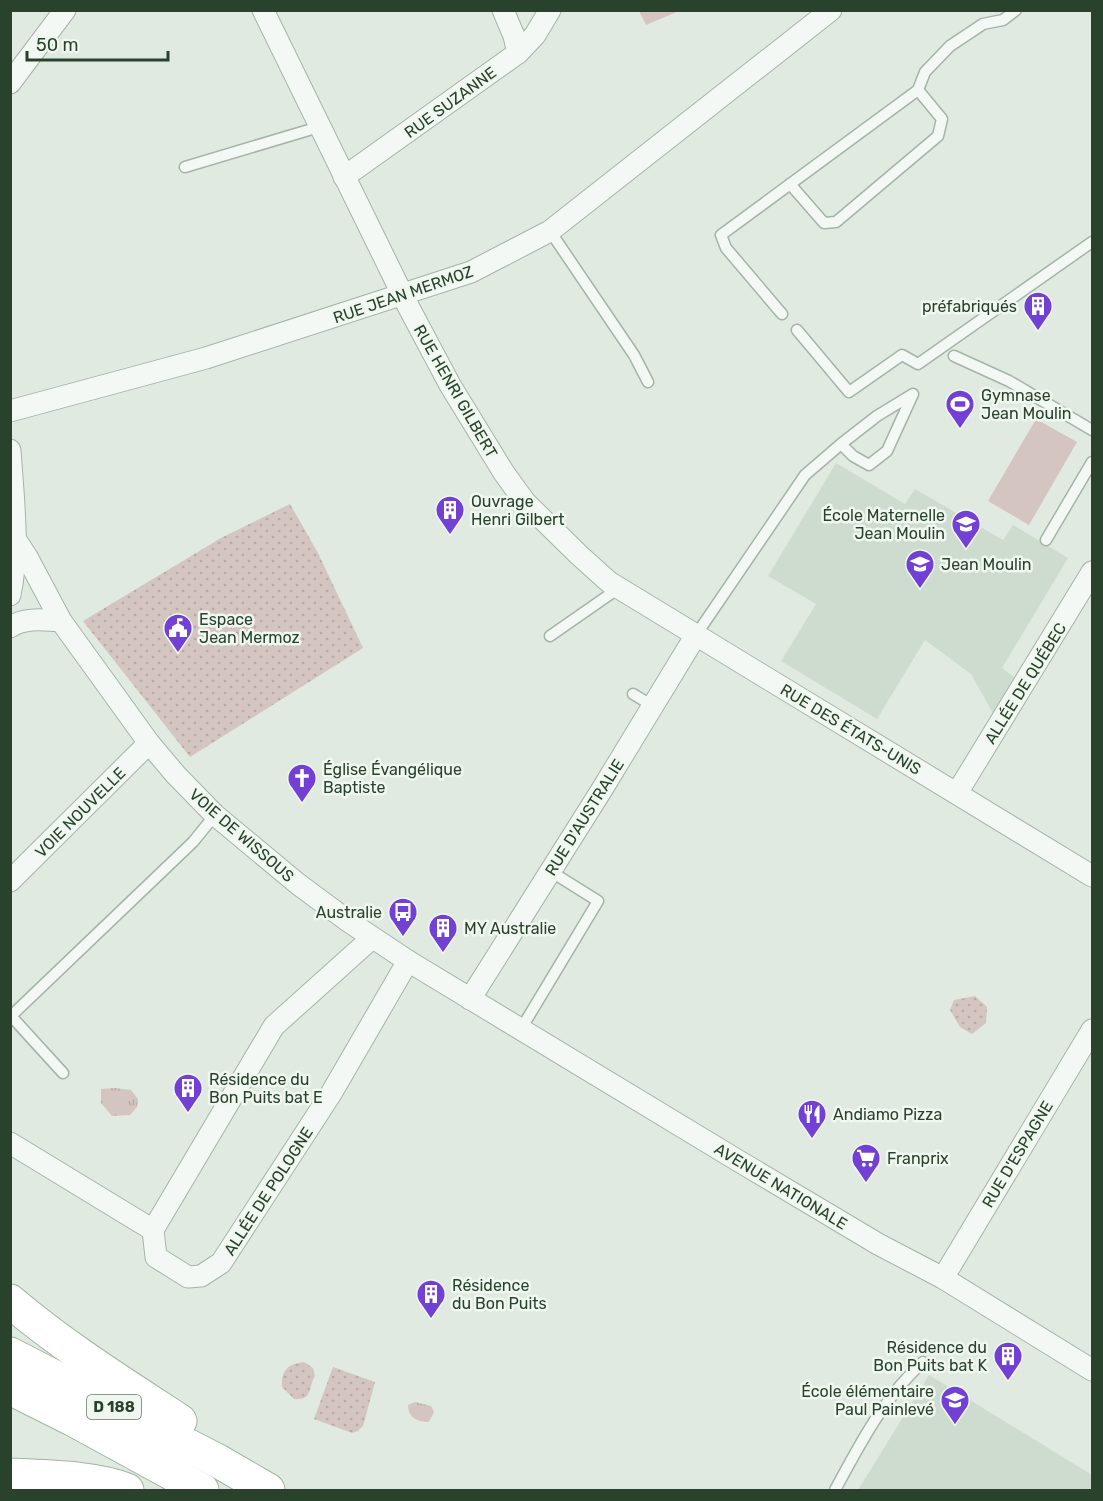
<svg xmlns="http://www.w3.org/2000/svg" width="1103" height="1501" viewBox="0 0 1103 1501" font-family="Rubik,sans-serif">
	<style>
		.built { fill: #cedcd0 }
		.grass { fill: url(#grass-tufts) }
		.park { fill: url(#park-dots) }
		.pitch { fill: #d4c5c1 }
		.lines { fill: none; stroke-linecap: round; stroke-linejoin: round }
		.lane-casing { stroke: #a5b4a7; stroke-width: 13 }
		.street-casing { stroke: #a5b4a7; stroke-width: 23 }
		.primary-casing { stroke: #9fb6a1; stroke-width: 35 }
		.lane { stroke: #f3f8f4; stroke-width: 10 }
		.street { stroke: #f3f8f4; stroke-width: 21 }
		.primary { stroke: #fff; stroke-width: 33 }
		.labels { text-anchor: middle; stroke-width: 5; stroke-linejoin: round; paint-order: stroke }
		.shield { fill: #f0f7f0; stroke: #647866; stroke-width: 1.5 }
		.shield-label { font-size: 15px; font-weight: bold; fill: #28422b }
		.street-label { font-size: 16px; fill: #28422b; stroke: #f0f7f0 }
		.poi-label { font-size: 16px; fill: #28422b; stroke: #f0f7f0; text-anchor: start }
	</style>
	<defs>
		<pattern id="grass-tufts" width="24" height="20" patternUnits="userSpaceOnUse" patternTransform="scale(1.5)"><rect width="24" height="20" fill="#d4c5c1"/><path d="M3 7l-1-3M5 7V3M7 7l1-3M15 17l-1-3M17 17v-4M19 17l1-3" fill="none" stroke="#b6aaa6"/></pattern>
		<pattern id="park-dots" width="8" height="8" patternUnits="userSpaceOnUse" patternTransform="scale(1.5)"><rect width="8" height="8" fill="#d4c5c1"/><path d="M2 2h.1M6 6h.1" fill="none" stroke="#b6aaa6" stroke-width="1.8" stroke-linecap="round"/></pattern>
	</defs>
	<rect width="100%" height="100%" fill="#e0eae1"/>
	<!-- built -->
	<g class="built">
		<path d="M836,463L905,504L915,489L1003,540L1013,525L1068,558L1002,668L1015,678L994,715L971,674L925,640L877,719L781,661L816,604L768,576Z"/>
		<path d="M929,1375L1092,1475V1490H858Z"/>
	</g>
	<!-- grass -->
	<g class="grass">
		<path d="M639,11H679L646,25Z"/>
		<path d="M115,1088L131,1090L138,1099L137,1107L130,1115L112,1116L101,1103V1089Z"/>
		<path d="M415,1402L431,1406L434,1412L429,1422C418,1422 408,1418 408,1405Z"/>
	</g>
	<!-- park -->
	<g class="park">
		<path d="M290,504L318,553L363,648L190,757L83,621L221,538Z"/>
		<path d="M975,996L987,1007L986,1023L972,1034L960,1027L950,1010L954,1000Z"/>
		<path d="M304,1362L313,1368L315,1376C308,1387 313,1401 294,1399L282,1387C281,1370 288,1364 304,1362Z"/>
		<path d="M333,1367L375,1382L363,1426L358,1431L352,1433L314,1419Z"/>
	</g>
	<!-- pitch -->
	<path class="pitch" d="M1036,419L1077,442L1029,525L988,501Z"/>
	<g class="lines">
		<!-- lane casing -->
		<g class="lane-casing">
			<g id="lane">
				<path d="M185,167L319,127"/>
				<path d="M790,184L824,223L836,222L938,136L942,119L918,90"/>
				<path d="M550,231L634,355L648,382"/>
				<path d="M782,314L726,248L721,235L918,90L925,72L950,46L983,24L1003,20L1016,10"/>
				<path d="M797,330L849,392L902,355L918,364L1092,242"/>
				<path d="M954,356L1009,381L1092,430"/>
				<path d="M1046,540L1092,462"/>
				<path d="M696,635L805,475L841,444L853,456L869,465L887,451L913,394L877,416L841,444"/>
				<path d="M550,636L619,588"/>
				<path d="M633,694L653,706"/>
				<path d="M521,1029L598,901L550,871"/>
				<path d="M63,1073L11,1016L193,842L215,815"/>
				<path d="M835,1490C860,1444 884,1397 923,1362"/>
			</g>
		</g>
		<!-- street casing -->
		<g class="street-casing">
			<g id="street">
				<path d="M263,10L408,306L450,385L504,473L525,502L579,555L609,582L1092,876"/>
				<path d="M503,10L514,36L518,53"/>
				<path d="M10,83L65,10"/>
				<path d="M344,177L518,53L535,35L550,10"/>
				<path d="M10,411L206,358L471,272L550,231L831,10"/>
				<path d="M10,450C13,498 20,547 10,595"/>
				<path d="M16,540L27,557L61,621L149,743L176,775L215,815L298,884L348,921L408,961L737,1160L878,1244L943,1278L1092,1370"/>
				<path d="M10,627C25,617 44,620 61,621"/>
				<path d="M957,793L1092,572"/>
				<path d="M10,881L149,743"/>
				<path d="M372,938L274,1026L153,1230L156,1257L188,1277L201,1276L221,1263L332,1092L408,961"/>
				<path d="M470,999L601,791L696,635"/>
				<path d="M10,1143L153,1230"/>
				<path d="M943,1278L1092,1030"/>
			</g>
		</g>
		<!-- primary casing -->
		<g class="primary-casing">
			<g id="primary">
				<path d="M10,1301C63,1346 122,1383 180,1421"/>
				<path d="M10,1354L218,1461L268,1490"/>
				<path d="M10,1388L72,1419L202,1490"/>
				<path d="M10,1475C46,1477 94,1477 127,1490"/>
			</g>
		</g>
		<!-- lane -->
		<use href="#lane" class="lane"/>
		<!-- street -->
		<use href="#street" class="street"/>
		<!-- primary -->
		<use href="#primary" class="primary"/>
	</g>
	<!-- icons -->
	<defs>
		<g id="building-pin" transform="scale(1.5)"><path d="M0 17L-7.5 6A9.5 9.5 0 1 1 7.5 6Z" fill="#7240d4" stroke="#f0f7f0"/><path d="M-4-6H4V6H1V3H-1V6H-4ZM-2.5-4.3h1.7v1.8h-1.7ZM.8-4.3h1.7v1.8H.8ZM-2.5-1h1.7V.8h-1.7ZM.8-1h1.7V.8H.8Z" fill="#fff"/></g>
		<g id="stadium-pin" transform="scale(1.5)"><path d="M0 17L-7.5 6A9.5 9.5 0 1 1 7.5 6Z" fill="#7240d4" stroke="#f0f7f0"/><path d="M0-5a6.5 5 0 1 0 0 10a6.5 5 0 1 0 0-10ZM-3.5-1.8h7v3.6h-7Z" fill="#fff"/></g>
		<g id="school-pin" transform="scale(1.5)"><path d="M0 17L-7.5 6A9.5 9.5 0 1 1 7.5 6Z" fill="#7240d4" stroke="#f0f7f0"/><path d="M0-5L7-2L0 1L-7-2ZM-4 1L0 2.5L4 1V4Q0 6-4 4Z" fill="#fff"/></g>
		<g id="civic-pin" transform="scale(1.5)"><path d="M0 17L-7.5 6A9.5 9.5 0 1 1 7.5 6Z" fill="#7240d4" stroke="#f0f7f0"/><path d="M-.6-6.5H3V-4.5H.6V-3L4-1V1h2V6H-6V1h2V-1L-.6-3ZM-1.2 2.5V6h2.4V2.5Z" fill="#fff"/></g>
		<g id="church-pin" transform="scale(1.5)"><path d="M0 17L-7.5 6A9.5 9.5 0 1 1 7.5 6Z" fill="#7240d4" stroke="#f0f7f0"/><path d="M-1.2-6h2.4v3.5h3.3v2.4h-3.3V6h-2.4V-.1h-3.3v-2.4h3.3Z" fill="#fff"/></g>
		<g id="bus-pin" transform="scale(1.5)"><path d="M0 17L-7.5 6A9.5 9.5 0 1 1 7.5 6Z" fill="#7240d4" stroke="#f0f7f0"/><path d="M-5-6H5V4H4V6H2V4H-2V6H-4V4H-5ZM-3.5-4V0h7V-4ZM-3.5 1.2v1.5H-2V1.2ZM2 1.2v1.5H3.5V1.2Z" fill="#fff"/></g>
		<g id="restaurant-pin" transform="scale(1.5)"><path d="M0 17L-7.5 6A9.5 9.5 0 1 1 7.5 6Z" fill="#7240d4" stroke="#f0f7f0"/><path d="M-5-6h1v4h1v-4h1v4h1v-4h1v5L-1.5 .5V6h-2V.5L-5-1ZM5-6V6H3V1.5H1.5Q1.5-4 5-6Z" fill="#fff"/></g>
		<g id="supermarket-pin" transform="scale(1.5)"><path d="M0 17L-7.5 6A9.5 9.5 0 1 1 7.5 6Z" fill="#7240d4" stroke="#f0f7f0"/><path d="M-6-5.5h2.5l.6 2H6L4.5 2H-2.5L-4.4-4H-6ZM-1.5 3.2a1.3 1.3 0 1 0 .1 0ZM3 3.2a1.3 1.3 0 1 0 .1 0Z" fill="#fff"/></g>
	</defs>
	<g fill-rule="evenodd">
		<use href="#building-pin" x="1038" y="306"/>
		<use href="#stadium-pin" x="960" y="404"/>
		<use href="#building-pin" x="450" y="510"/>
		<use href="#school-pin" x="966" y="524"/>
		<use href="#school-pin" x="920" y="564"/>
		<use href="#civic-pin" x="178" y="628"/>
		<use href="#church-pin" x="302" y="778"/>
		<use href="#bus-pin" x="403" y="912"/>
		<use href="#building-pin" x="443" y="928"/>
		<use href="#building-pin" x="188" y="1088"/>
		<use href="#restaurant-pin" x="812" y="1114"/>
		<use href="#supermarket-pin" x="866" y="1158"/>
		<use href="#building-pin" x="431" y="1294"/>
		<use href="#building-pin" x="1008" y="1356"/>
		<use href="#school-pin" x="955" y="1400"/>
	</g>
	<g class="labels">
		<!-- shield labels -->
		<rect class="shield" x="87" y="1395" width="54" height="24" rx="4.5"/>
		<g class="shield-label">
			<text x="114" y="1412">D 188</text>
		</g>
		<!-- street labels -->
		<g class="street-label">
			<text transform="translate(450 102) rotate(-36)" y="6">RUE SUZANNE</text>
			<text transform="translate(403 294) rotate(-19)" y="6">RUE JEAN MERMOZ</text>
			<text transform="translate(456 391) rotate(60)" y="6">RUE HENRI GILBERT</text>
			<text transform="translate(1025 683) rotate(-58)" y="6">ALLÉE DE QUÉBEC</text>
			<text transform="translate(851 729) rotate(31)" y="6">RUE DES ÉTATS-UNIS</text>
			<text transform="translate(80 812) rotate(-45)" y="6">VOIE NOUVELLE</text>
			<text transform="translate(584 817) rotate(-58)" y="6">RUE D'AUSTRALIE</text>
			<text transform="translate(242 835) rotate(41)" y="6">VOIE DE WISSOUS</text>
			<text transform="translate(1017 1154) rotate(-59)" y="6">RUE D'ESPAGNE</text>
			<text transform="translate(781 1186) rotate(31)" y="6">AVENUE NATIONALE</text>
			<text transform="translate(268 1191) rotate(-57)" y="6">ALLÉE DE POLOGNE</text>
		</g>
		<!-- poi labels -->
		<g class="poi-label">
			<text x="1017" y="312" text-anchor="end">préfabriqués</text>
			<text x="981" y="401">Gymnase<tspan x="981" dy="18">Jean Moulin</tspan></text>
			<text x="471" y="507">Ouvrage<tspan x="471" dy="18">Henri Gilbert</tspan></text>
			<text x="945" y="521" text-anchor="end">École Maternelle<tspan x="945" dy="18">Jean Moulin</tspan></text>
			<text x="941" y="570">Jean Moulin</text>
			<text x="199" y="625">Espace<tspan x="199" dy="18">Jean Mermoz</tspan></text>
			<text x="323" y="775">Église Évangélique<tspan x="323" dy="18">Baptiste</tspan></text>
			<text x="382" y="918" text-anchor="end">Australie</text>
			<text x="464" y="934">MY Australie</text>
			<text x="209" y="1085">Résidence du<tspan x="209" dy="18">Bon Puits bat E</tspan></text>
			<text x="833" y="1120">Andiamo Pizza</text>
			<text x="887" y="1164">Franprix</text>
			<text x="452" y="1291">Résidence<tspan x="452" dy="18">du Bon Puits</tspan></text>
			<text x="987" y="1353" text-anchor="end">Résidence du<tspan x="987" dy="18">Bon Puits bat K</tspan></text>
			<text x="934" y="1397" text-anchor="end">École élémentaire<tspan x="934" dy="18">Paul Painlevé</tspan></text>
		</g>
	</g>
	<!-- border -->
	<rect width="1103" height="1501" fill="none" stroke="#28422b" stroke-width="24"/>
	<!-- scale -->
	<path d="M27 51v9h141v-9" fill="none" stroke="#28422b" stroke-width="3"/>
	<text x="36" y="51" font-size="18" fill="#28422b" stroke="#f0f7f0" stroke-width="4.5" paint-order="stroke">50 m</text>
</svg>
